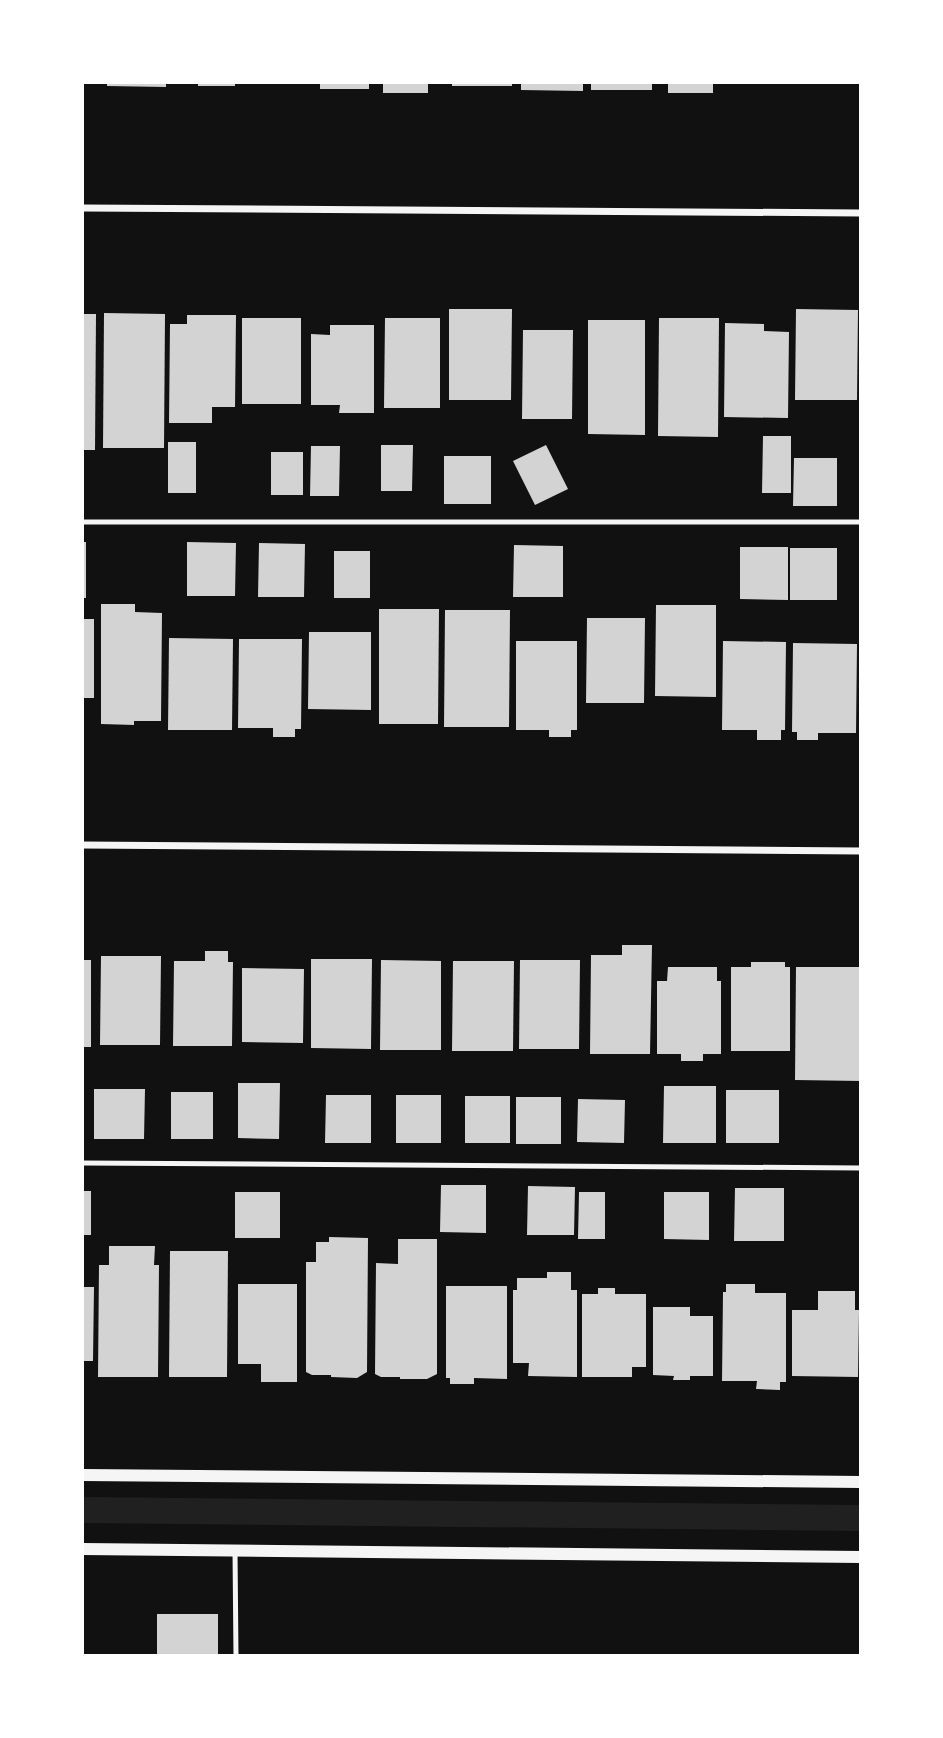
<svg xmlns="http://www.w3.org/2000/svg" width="943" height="1738" viewBox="0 0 943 1738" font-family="Inter,sans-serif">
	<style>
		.green { fill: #202020 }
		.building { fill: #d3d3d3 }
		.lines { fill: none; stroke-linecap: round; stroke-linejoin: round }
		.service { stroke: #f5f5f5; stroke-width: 5 }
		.minor { stroke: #f5f5f5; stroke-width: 7 }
		.tertiary { stroke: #f5f5f5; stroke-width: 12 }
	</style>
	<rect width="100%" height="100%" fill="#111"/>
	<!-- green -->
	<path class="green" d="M82,1497L861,1505V1531L82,1523Z"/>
	<!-- building -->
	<g class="building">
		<path d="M107,82H166V87L107,86Z"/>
		<rect x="198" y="82" width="37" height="4"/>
		<rect x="320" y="82" width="49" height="7"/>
		<rect x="383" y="82" width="45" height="11"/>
		<rect x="452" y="82" width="60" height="4"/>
		<path d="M521,82H583V91L521,90Z"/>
		<rect x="591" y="82" width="61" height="8"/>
		<rect x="668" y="82" width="45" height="11"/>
		<path d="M449,309H512L511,400H449Z"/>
		<path d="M796,309L858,310L857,400H795Z"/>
		<path d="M104,313L165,314L164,448H103Z"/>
		<path d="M82,314H96L95,450H82Z"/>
		<path d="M187,315H236L235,407H212V423H169L170,324H187Z"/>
		<rect x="242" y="318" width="59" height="86"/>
		<path d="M385,318H440V408H384Z"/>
		<path d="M659,318H719L718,437L658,436Z"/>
		<path d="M588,320H645V435L588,434Z"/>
		<path d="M725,323L764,324V331L789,332L788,418L724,417Z"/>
		<path d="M330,325H374V413H339L340,405H311V334L330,335Z"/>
		<path d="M523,330H573L572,419H522Z"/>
		<path d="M763,436H791V493H762Z"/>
		<rect x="168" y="442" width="28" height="51"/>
		<path d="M381,445H413L412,491H381Z"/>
		<path d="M546,445L568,489L535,505L513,461Z"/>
		<path d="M311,446H340L339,496H310Z"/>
		<rect x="271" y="452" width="32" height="43"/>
		<rect x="444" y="456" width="47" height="48"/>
		<path d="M794,458H837V506H793Z"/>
		<rect x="82" y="542" width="4" height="56"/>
		<path d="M187,542L236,543L235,596H187Z"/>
		<path d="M259,543L305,544L304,597H258Z"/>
		<path d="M514,545L563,546V597H513Z"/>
		<path d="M740,547H788V600L740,599Z"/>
		<rect x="790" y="548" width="47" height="52"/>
		<rect x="334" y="551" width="36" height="47"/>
		<path d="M101,604H135V612L162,613L161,721H134V725L101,724Z"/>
		<path d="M656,605H716V697L655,696Z"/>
		<path d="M379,609H439L438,724H379Z"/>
		<path d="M445,610H510L509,727H444Z"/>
		<path d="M587,618H645L644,703H586Z"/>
		<rect x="82" y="619" width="12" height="79"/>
		<path d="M309,632H371V710L308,709Z"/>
		<path d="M169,638L233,639L232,730H168Z"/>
		<path d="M239,639H302L301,729H295V737H273V728H238Z"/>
		<path d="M516,641H577V730H571V737H549V730H516Z"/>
		<path d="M723,641L786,642L785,730H781V740H757V730H722Z"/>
		<path d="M793,643L857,644L856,733H818V740H797V732H792Z"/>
		<path d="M622,945H652L650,1054H590L591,955H622Z"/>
		<path d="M205,951H228V962H233L232,1046H173L174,961H205Z"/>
		<path d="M101,956H161L160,1045H100Z"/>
		<path d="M311,959H372L371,1049L311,1048Z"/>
		<rect x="82" y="960" width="9" height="87"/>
		<path d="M381,960L441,961V1050H380Z"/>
		<path d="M520,960H580L579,1049H519Z"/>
		<path d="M453,961H514L513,1051H452Z"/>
		<path d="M751,962H785V967H790V1051H731V967H751Z"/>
		<path d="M668,967H717V981H721V1054H703V1061H681V1054H657V981H667Z"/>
		<path d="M796,967H861V1081L795,1080Z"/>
		<path d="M242,968L304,969L303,1043L242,1042Z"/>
		<path d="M238,1083H280L279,1139L238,1138Z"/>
		<path d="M664,1086H716V1143H663Z"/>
		<path d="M94,1089H145L144,1139H94Z"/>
		<rect x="726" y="1090" width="53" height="53"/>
		<rect x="171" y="1092" width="42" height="47"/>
		<path d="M326,1095H371V1143H325Z"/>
		<rect x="396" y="1095" width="45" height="48"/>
		<rect x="465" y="1096" width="45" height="47"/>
		<rect x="516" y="1097" width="45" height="47"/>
		<path d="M578,1099L625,1100L624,1143L577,1142Z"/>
		<path d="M441,1185H486V1233L440,1232Z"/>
		<path d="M528,1186L575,1187L574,1235H527Z"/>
		<path d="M735,1188H784V1241H734Z"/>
		<rect x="82" y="1191" width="9" height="44"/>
		<rect x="235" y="1192" width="45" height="46"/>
		<path d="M579,1192H605V1239H578Z"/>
		<path d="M664,1192H709V1240L664,1239Z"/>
		<path d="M329,1237L368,1238L367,1372L357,1378L331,1377V1375H312L306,1372V1262H316V1242H329Z"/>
		<path d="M398,1239H437V1374L427,1379H400V1377H381L375,1374L376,1263L398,1264Z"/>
		<path d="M109,1246H155L154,1265H159L158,1377H98L99,1265H109Z"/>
		<path d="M170,1251H228L227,1377H169Z"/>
		<path d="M547,1272H571V1290H577V1377L528,1376L529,1363H513V1290H517V1278H547Z"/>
		<path d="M238,1284H297V1382H261V1364H238Z"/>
		<path d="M726,1284H755V1293H786V1382H780V1390L756,1389L757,1381H722L723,1292H726Z"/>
		<path d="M446,1286H507V1379L474,1378V1384H450V1378H446Z"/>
		<path d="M82,1287H94L93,1361H82Z"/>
		<path d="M598,1288H615V1294H646V1367H632V1377H582V1294H598Z"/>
		<path d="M818,1291H855V1310H859L858,1377L792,1376V1310H818Z"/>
		<path d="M653,1307H690V1316H713V1376H690V1380H673L674,1376L653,1375Z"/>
		<rect x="157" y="1614" width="61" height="42"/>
	</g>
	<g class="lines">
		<!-- service -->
		<g class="service">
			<path d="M82,522H861"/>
			<path d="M82,1163L861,1168"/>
			<path d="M235,1551L236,1656"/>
		</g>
		<!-- minor -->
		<g class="minor">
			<path d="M82,208L861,213"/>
			<path d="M82,845L861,851"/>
		</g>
		<!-- tertiary -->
		<g class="tertiary">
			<path d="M82,1475L861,1482"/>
			<path d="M82,1549L861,1557"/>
		</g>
	</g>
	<!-- border -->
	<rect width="943" height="1738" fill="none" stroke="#ffffff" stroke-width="168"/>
</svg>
